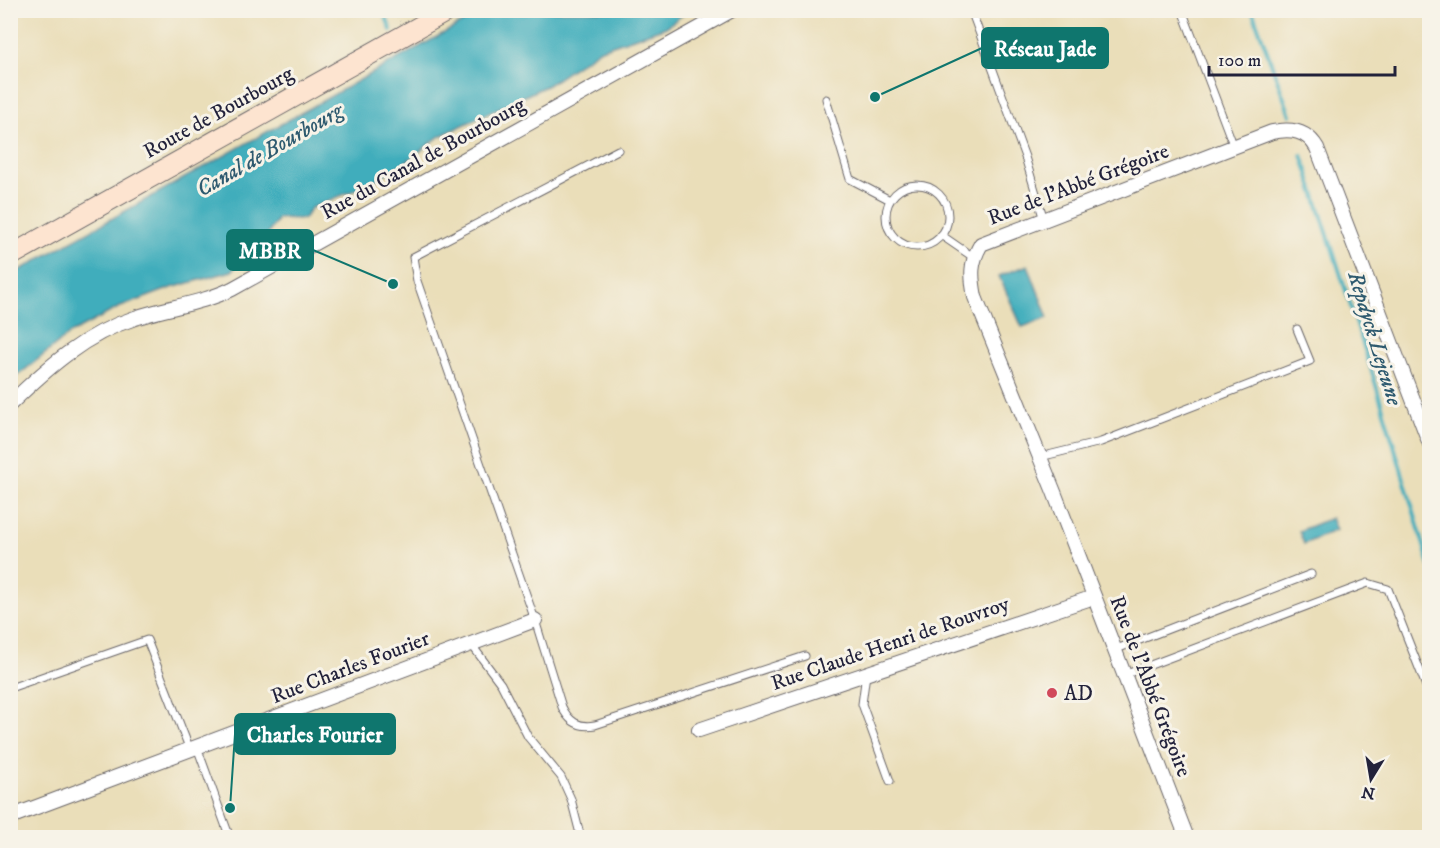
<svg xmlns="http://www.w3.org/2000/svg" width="1440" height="848" viewBox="0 0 1440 848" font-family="'IM FELL DW Pica',serif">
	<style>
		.water { fill: #3fadbc; stroke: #30687c; stroke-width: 1.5 }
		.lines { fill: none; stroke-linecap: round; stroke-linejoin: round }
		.stream { stroke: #3fadbc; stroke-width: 4 }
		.service-casing { stroke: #686467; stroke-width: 9 }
		.minor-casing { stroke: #686467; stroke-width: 16 }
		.secondary-casing { stroke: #686467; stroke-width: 22 }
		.path { stroke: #686467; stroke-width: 2; stroke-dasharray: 1.5 4.5; stroke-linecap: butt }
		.service { stroke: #fff; stroke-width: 7 }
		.minor { stroke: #fff; stroke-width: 14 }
		.secondary { stroke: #fde4d0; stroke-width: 20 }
		.poi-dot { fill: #d1495b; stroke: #f7f3e8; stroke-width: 2 }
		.labels { text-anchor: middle; stroke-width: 6; stroke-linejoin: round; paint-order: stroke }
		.street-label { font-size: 21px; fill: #22223b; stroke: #f7f3e8 }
		.poi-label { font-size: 21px; fill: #22223b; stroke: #f7f3e8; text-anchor: start }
		.water-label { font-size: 22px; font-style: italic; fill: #2e5a6f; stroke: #f7f3e8 }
		.leader { fill: none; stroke: #0f766e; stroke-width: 2 }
		.callout-dot { fill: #0f766e; stroke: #f7f3e8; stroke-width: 2 }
		.callout { fill: #0f766e; stroke: #0f766e; stroke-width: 2 }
		.callout-label { font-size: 22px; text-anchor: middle; font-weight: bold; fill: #fff }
	</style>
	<rect width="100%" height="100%" fill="#f7f3e8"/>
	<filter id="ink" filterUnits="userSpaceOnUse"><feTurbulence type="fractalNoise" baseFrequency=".0167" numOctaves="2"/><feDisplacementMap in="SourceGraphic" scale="12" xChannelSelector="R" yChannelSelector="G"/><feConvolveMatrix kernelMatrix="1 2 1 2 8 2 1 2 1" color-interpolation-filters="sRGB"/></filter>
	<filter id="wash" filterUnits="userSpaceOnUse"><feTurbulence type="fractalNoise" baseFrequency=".008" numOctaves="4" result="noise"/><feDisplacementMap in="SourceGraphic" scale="24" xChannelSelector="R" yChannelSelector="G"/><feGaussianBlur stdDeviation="1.35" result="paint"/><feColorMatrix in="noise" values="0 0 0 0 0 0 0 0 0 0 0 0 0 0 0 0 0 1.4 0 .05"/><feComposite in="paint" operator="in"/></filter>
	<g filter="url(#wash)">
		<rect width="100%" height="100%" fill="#eadeb9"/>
		<!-- water -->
		<g class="water">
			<path d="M483,11H688L666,27L601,49L548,85L440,136L410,159L367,185L311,208L304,219L278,218L264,240L250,250L232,271L171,288L118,308L71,333L11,381V275Z"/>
			<path d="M1028,265L1048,318L1022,327L999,276Z"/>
			<path d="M1331,518L1336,530L1304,544L1299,531Z"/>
		</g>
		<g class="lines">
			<!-- stream -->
			<g class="stream">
				<path d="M383,10L391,30"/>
				<path d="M1252,10L1290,115"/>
				<path d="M1302,155L1372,372L1430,566"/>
			</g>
		</g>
	</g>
	<g filter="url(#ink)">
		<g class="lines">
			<!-- service casing -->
			<g class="service-casing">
				<g id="service">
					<path d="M971,10L1025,157L1044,220"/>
					<path d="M1182,10L1234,147"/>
					<path d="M826,99L850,179L890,200"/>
					<path d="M618,150L413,257L417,281L535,620L562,707C569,722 579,728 595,725L805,656"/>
					<circle cx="917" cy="216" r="31"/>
					<path d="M941,235L973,257"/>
					<path d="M1040,457L1101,442L1310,361L1297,329"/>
					<path d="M471,644L501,684L528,737L561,777L571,799L581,838"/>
					<path d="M1114,650L1311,574"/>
					<path d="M866,674L862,704L890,781"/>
					<path d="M1124,675L1368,583L1388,589L1430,696"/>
					<path d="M10,688L147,640L190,750"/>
					<path d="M197,747L230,838"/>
				</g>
			</g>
			<!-- minor casing -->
			<g class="minor-casing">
				<g id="minor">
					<path d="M10,404C47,368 85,334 135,318C167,307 201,304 232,289L732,10"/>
					<path d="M699,730L1094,597"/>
					<path d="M10,817L535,620"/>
					<path d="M1187,838L1054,492L975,297C971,276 970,263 981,244L1272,132C1291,128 1307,130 1317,148L1430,444"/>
				</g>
			</g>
			<!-- secondary casing -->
			<g class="secondary-casing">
				<path id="secondary" d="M10,256L449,10"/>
			</g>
			<!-- path -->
			<path class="path" d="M395,10L400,21"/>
			<!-- service -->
			<use href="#service" class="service"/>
			<!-- minor -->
			<use href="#minor" class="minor"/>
			<!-- secondary -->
			<use href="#secondary" class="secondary"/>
		</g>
	</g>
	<!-- markers -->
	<circle class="poi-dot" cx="1052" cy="693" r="6"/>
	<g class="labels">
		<!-- street labels -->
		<g class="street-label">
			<text transform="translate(218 112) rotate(-29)" y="7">Route de Bourbourg</text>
			<text transform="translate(423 158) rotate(-29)" y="7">Rue du Canal de Bourbourg</text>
			<text transform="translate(1078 184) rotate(-21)" y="7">Rue de l'Abbé Grégoire</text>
			<text transform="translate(890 643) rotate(-19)" y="7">Rue Claude Henri de Rouvroy</text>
			<text transform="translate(350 667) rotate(-21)" y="7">Rue Charles Fourier</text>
			<text transform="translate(1151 686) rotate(69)" y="7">Rue de l'Abbé Grégoire</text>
		</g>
		<!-- poi labels -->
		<g class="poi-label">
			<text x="1064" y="700">AD</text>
		</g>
		<!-- water labels -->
		<g class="water-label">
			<text transform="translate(269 149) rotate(-30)" y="8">Canal de Bourbourg</text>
			<text transform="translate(1376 338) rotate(73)" y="8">Repdyck Lejeune</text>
		</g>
	</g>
	<!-- callouts -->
	<path class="leader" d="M875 97L982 48M393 284L313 250M230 808L235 734"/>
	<g class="callout-dot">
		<circle cx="875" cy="97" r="6"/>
		<circle cx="393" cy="284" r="6"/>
		<circle cx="230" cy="808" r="6"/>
	</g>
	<g class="callout">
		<rect x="982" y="28" width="126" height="40" rx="6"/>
		<rect x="227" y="230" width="86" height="40" rx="6"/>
		<rect x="235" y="714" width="160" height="40" rx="6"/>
	</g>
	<g class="callout-label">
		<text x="1045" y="56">Réseau Jade</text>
		<text x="270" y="258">MBBR</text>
		<text x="315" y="742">Charles Fourier</text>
	</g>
	<!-- margin -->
	<rect width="1440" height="848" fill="none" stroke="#f7f3e8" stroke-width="36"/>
	<!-- north arrow -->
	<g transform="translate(1371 779) rotate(191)" stroke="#f7f3e8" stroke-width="4.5" paint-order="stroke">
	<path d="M0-4.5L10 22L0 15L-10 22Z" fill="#22223b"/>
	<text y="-9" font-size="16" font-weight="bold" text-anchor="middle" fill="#22223b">N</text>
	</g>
	<!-- scale -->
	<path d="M1209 66v9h186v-9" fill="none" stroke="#22223b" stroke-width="3"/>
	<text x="1218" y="66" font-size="18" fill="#22223b" stroke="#f7f3e8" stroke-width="4.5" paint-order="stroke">100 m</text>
</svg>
